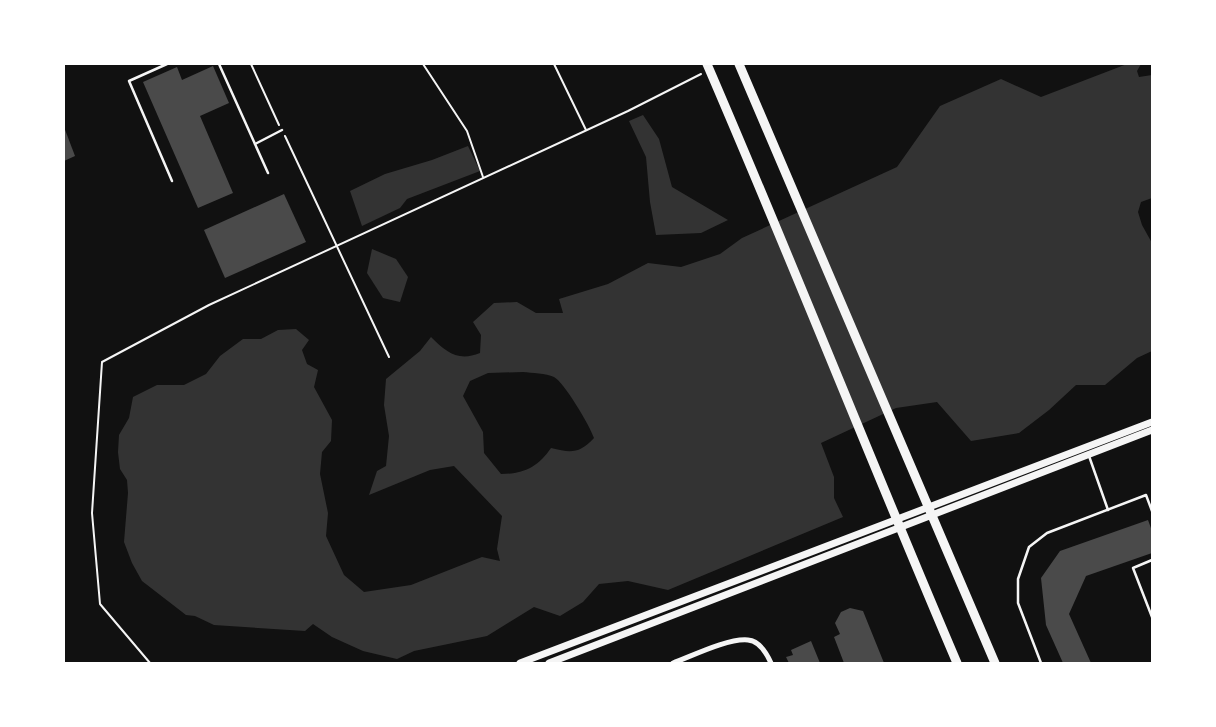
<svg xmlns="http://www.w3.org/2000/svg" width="1216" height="727" viewBox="0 0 1216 727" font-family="Arial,sans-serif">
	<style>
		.water { fill: #333; fill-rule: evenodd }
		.building { fill: #4a4a4a }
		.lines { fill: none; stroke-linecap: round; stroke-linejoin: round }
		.path { stroke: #f5f5f5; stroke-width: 2 }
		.service { stroke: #f5f5f5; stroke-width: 2.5 }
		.minor { stroke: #f5f5f5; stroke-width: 5 }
		.tertiary { stroke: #f5f5f5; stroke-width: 7 }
		.primary { stroke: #f5f5f5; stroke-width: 9 }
	</style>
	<rect width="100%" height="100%" fill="#111"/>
	<!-- water -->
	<g class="water">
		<path d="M1127,64H1141L1137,71L1139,77L1152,75V198L1141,202L1138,212L1142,225L1152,243V351L1137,358L1105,385H1076L1049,410L1019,433L971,441L937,402L896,408L821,443L834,477V498L843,517L668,590L628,581L599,584L583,602L560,616L534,607L487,636L414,651L397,659L363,651L332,637L313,624L305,631L214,625L195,616L186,615L142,581L132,563L124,542L128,493L127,480L120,469L118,452L119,435L129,418L133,397L157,385H184L206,374L220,356L243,339H261L278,330L296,329L309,340L302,350L307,364L318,370L314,387L332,420L331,441L322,452L320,474L328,513L326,536L344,575L364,592L411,585L482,557L500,561L497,549L502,516L454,466L430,470L369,495L377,471L386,466L389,436L384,405L386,379L420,351L431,337C446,352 458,362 480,353L481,335L473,322L494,303L517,302L536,313H563L559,299L608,284L648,263L681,267L720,254L742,238L897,167L940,106L1001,79L1041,97ZM523,372C532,373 546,373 554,377C564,382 590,426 594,438C579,454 571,453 551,448C538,467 524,474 501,474L484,453L483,432L463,396L470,381L488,373Z"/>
		<path d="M643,115L659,139L672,187L728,220L701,233L656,235L650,202L646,157L629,121Z"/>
		<path d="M468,146L480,171L407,199L400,208L362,226L350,191L385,174L432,160Z"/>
		<path d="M372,249L396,259L408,277L400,302L383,298L367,273Z"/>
	</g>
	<!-- building -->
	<g class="building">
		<path d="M213,66L229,103L200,116L233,193L198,208L143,82L177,67L182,80Z"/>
		<path d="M64,127L75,156L64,161Z"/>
		<path d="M284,194L306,242L225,278L204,230Z"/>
		<path d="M1148,520L1152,531V553L1086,576L1069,614L1091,663H1063L1046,625L1041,578L1060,551Z"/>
		<path d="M850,608L863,611L884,663H844L834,637L840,634L835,623L841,612Z"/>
		<path d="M811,641L820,663H789L786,657L793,655L791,650Z"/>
	</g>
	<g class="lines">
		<!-- path -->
		<g class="path">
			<path d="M251,64L279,125"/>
			<path d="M423,64L467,131L483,177"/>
			<path d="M554,64L586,130"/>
			<path d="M285,136L389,357"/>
			<path d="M150,663L100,604L92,513L102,362L209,305L628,111L701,74"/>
		</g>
		<!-- service -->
		<g class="service">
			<path d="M167,64L129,81L172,181"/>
			<path d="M219,64L268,173"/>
			<path d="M255,144L282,130"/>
			<path d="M1089,456L1108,510"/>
			<path d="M1152,560L1133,568L1152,617"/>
			<path d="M1041,663L1018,603V579L1029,547L1047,533L1146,495L1152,511"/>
		</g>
		<!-- minor -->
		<path class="minor" d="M673,663C692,656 728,638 748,640C760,641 767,654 771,663"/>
		<!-- tertiary -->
		<g class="tertiary">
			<path d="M520,663L1152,422"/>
			<path d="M549,663L1152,430"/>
		</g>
		<!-- primary -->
		<g class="primary">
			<path d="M707,64C793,263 872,464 957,663"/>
			<path d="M739,64L995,663"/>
		</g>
	</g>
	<!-- border -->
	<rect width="1216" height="727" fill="none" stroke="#ffffff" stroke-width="130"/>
</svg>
